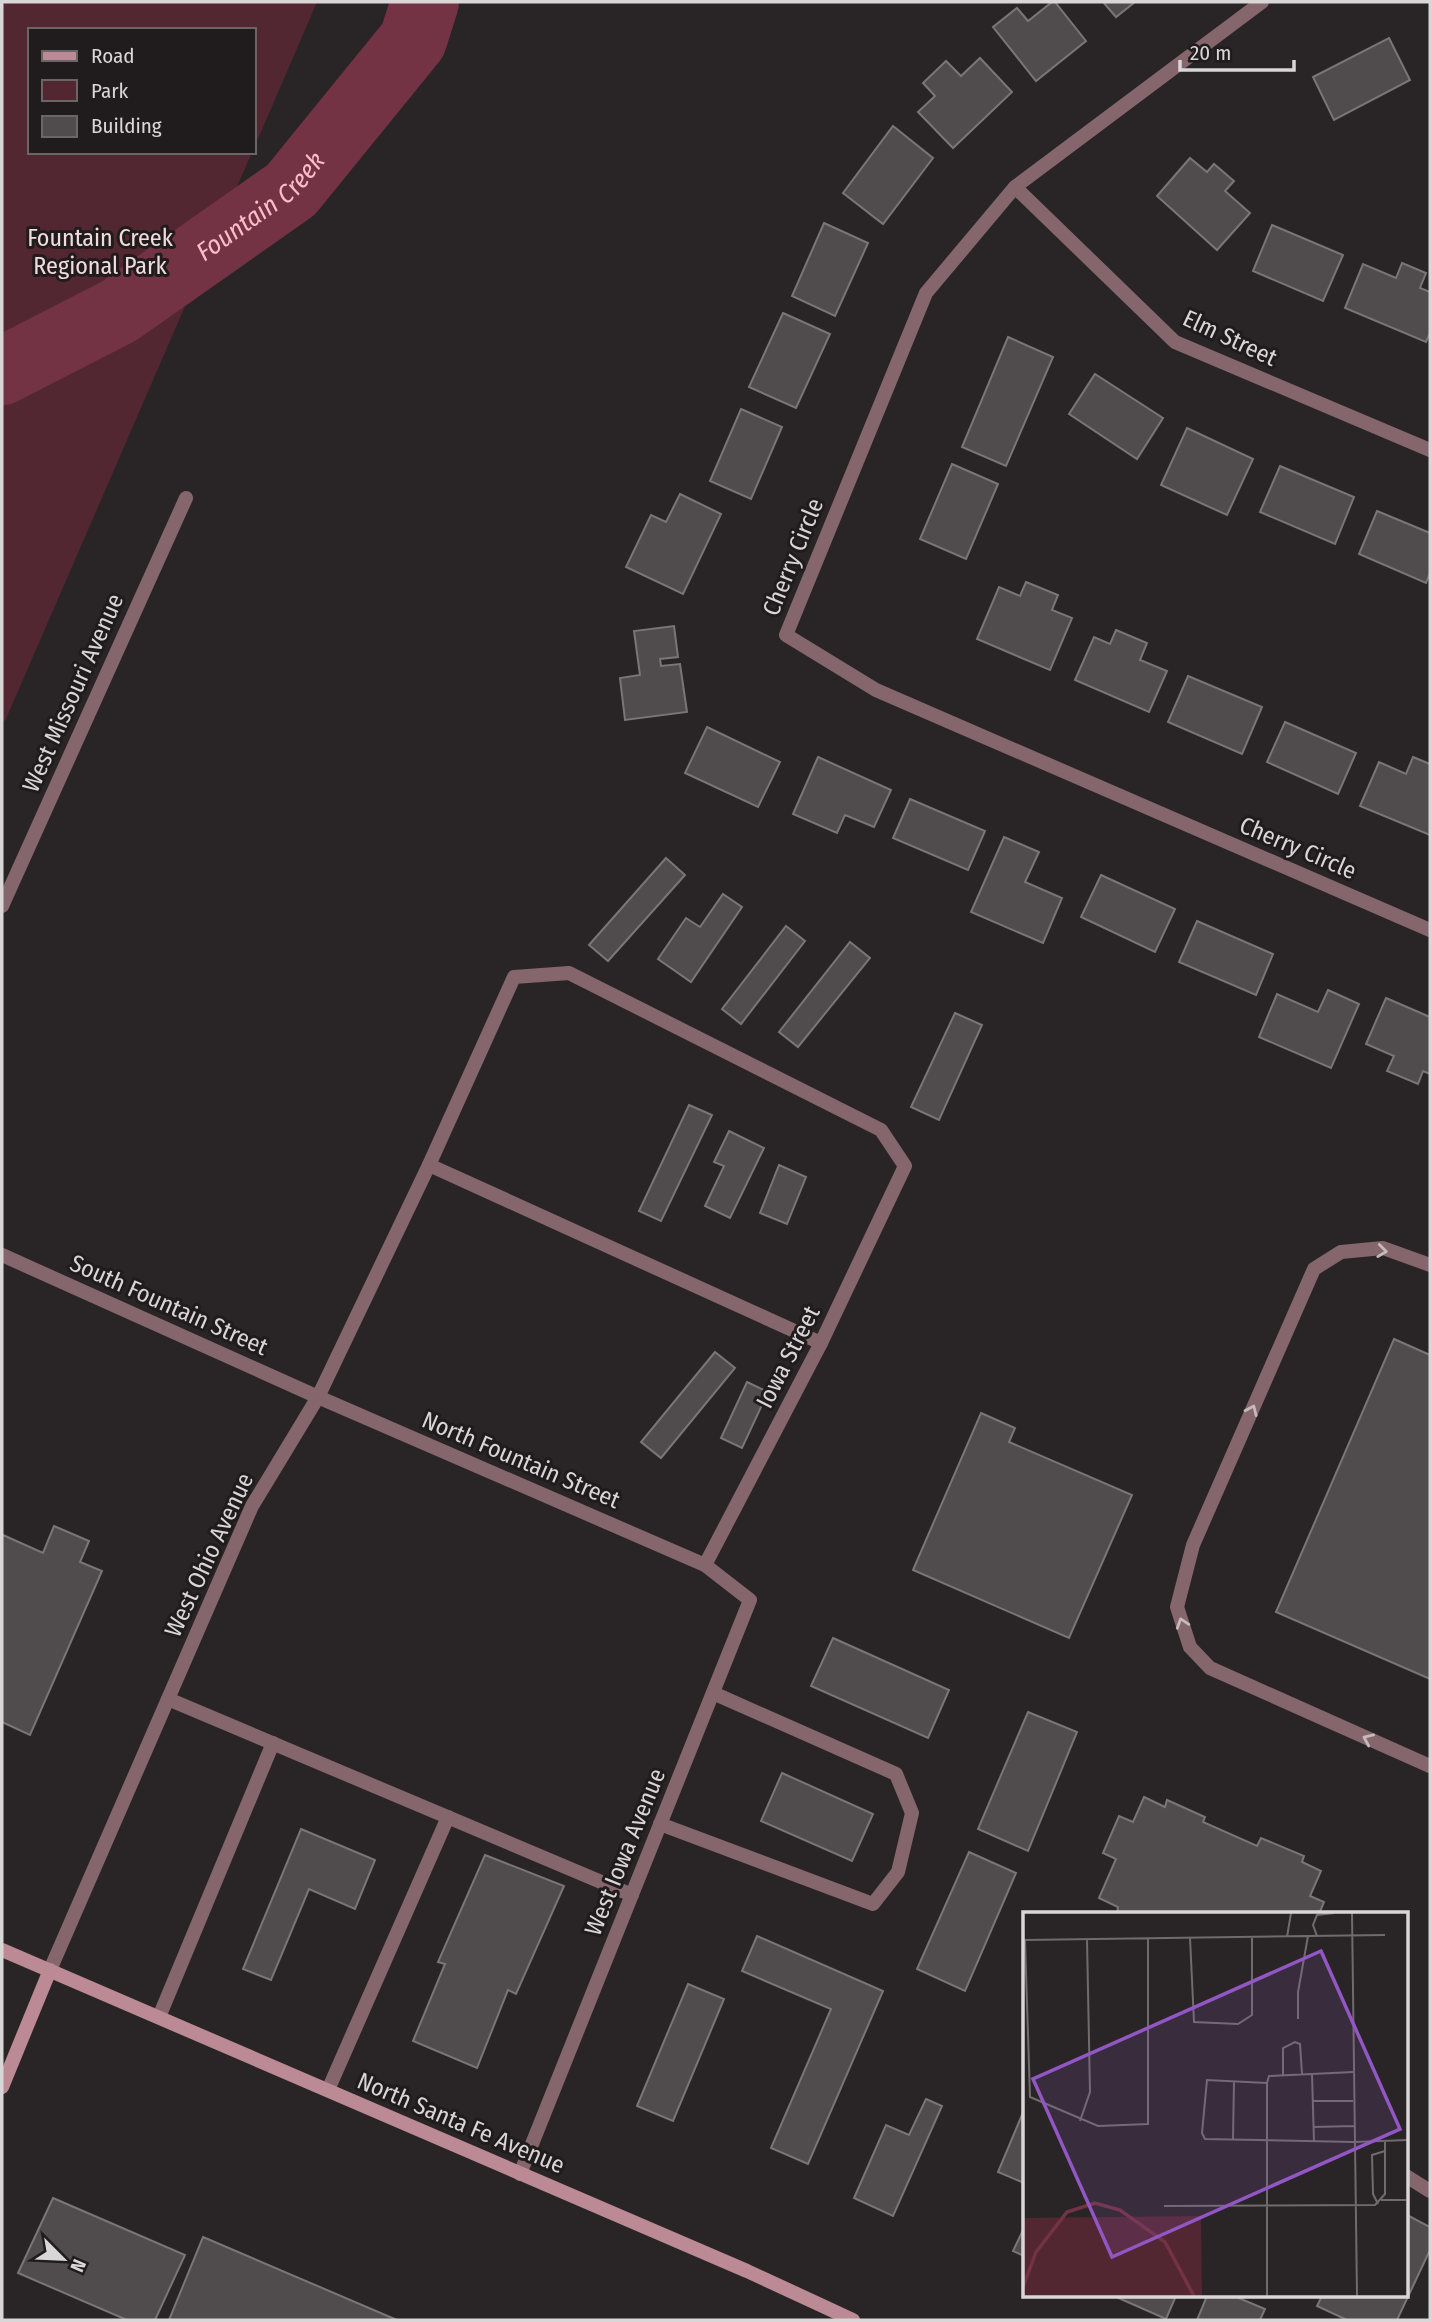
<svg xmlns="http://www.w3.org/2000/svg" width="1432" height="2322" viewBox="0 0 1432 2322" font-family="'Fira Sans Condensed',sans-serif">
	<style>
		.green { fill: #532732 }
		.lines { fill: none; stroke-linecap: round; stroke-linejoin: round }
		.river { stroke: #733344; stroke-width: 68 }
		.building { fill: #504c4d; stroke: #7a7576; stroke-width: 2 }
		.service { stroke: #86666d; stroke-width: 14 }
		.minor { stroke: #86666d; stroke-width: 14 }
		.secondary { stroke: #bc8a94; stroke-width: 14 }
		.oneway { stroke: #c4babc }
		.labels { text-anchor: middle; stroke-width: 6; stroke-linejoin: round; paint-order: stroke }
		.park-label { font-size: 24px; fill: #f1dbdf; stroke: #201c1d }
		.street-label { font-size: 24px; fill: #d9d6d7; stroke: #201c1d }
		.water-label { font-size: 26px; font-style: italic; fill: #fcbdca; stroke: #201c1d }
		.inset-river { fill: none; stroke: #733344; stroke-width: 3.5 }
		.inset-road { fill: none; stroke: #6f6c6d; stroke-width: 2 }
		.view { fill: #9256c5; fill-opacity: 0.15; stroke: #9256c5; stroke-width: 3.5 }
		.inset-edge { fill: none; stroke: #d9d6d7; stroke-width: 3.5 }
	</style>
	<rect width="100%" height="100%" fill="#292526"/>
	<!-- green -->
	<path class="green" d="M2,2H317L254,148V30H30V152H252L5,721L2,720Z"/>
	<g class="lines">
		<!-- river -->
		<path class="river" id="s1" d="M2,371L119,311L291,190L413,40L425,2"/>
	</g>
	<!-- building -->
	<g class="building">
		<path d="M1052,2H1055L1086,41L1036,81L993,27L1017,8L1028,21Z"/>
		<path d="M1103,2H1135L1116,17Z"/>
		<path d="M1389,38L1410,80L1334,120L1313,77Z"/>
		<path d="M980,58L1012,92L953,148L918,112L935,96L923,83L946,61L961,76Z"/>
		<path d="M893,126L933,158L883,224L843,193Z"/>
		<path d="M1190,158L1207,172L1214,164L1234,181L1225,191L1250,213L1217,250L1157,196Z"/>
		<path d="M824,223L868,243L835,316L792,296Z"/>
		<path d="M1272,225L1343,255L1323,301L1253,271Z"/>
		<path d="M1402,263L1426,273L1420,288L1430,292V333L1426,342L1345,308L1363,264L1396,278Z"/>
		<path d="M783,313L830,334L796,408L749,387Z"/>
		<path d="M1008,337L1053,357L1006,466L962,447Z"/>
		<path d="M1095,374L1163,418L1137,459L1069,414Z"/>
		<path d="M741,409L782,427L751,499L710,481Z"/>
		<path d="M1187,428L1253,459L1227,515L1161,485Z"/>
		<path d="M952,464L998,484L966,559L920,539Z"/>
		<path d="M1280,466L1354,497L1335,544L1260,512Z"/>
		<path d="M680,494L721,514L683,594L626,567L651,515L666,522Z"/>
		<path d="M1377,511L1430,533V573L1426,583L1359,554Z"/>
		<path d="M1026,582L1058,595L1052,610L1072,618L1050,670L977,639L999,587L1020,596Z"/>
		<path d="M674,626L678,657L660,659L661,666L680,664L687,712L625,720L620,678L640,675L634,631Z"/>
		<path d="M1116,630L1147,643L1140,660L1167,671L1149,712L1075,680L1094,637L1110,644Z"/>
		<path d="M1188,676L1262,707L1242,754L1168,722Z"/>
		<path d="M1285,722L1356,753L1338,794L1267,762Z"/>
		<path d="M707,727L780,762L758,807L685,773Z"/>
		<path d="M818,757L891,790L874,827L845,815L837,833L793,814Z"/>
		<path d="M1413,757L1430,764V835L1360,806L1379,762L1406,774Z"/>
		<path d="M910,799L985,831L968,870L893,838Z"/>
		<path d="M1004,837L1039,852L1025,882L1062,898L1043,943L971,912Z"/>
		<path d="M666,858L685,875L608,961L589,945Z"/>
		<path d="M1101,875L1175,909L1155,952L1081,917Z"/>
		<path d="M723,894L742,907L691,982L658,959L686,918L700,927Z"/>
		<path d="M1197,921L1273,954L1256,995L1179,962Z"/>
		<path d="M786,926L805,941L741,1024L722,1009Z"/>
		<path d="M850,942L870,958L798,1047L779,1032Z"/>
		<path d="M1328,990L1359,1004L1331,1068L1259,1037L1277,994L1318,1012Z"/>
		<path d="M1386,998L1430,1017V1074L1423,1071L1418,1084L1387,1071L1394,1056L1366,1044Z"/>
		<path d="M955,1013L982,1025L939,1120L911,1107Z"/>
		<path d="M689,1105L712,1115L661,1221L639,1211Z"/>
		<path d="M729,1131L764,1148L730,1218L705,1206L724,1166L714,1162Z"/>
		<path d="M779,1165L806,1177L787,1224L760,1213Z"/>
		<path d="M1394,1339L1430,1355V1679L1276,1612Z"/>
		<path d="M715,1352L735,1368L661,1458L641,1442Z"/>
		<path d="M747,1382L768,1392L742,1448L721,1438Z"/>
		<path d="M981,1413L1015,1428L1009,1442L1132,1495L1069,1638L913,1570Z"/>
		<path d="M54,1526L89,1541L80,1562L102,1571L30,1735L2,1722V1539L3,1535L43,1553Z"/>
		<path d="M833,1638L949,1690L928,1738L811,1686Z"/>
		<path d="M1028,1712L1077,1732L1028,1851L978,1829Z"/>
		<path d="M782,1773L873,1814L852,1861L761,1821Z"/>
		<path d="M1144,1797L1165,1807L1167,1800L1205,1817L1203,1822L1257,1846L1261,1838L1304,1856L1302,1862L1321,1871L1310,1896L1324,1902L1319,1914H1117L1118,1907L1099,1898L1116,1859L1103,1853L1119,1816L1133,1822Z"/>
		<path d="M301,1829L375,1860L355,1909L309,1889L271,1980L243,1969Z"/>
		<path d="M969,1852L1016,1873L965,1991L917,1969Z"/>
		<path d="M485,1855L564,1886L516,1994L508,1990L477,2068L413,2041L445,1964L438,1962Z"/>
		<path d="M757,1936L883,1991L808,2164L771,2148L831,2009L742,1971Z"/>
		<path d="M688,1984L724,1999L673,2121L637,2106Z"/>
		<path d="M926,2099L942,2106L893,2216L854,2198L886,2125L909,2135Z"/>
		<path d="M1024,2110V2183L998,2172Z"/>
		<path d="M53,2198L185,2255L155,2320H127L18,2273Z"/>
		<path d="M1407,2215L1430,2227V2250L1397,2320H1347L1317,2306L1322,2296H1406Z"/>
		<path d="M1024,2228V2256L1013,2251Z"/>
		<path d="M203,2237L397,2320H169Z"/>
		<path d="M1114,2296H1176L1166,2319Z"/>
		<path d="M1207,2296H1234L1265,2309L1260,2320H1197Z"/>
	</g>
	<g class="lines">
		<!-- service -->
		<g class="service">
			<path d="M429,1165L821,1343"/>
			<path d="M1430,1265L1383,1248L1341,1252L1314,1269L1193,1545L1177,1607L1190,1647L1210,1668L1430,1766"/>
			<path d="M168,1699L632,1895"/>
			<path d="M660,1824L873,1904L898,1872L912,1813L896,1774L713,1693"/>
			<path d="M159,2017L273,1743"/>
			<path d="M328,2090L448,1817"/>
			<path d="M520,2174L750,1600L705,1565"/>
			<path d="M1406,2176L1430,2191"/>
		</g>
		<!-- minor -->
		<g class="minor">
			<path d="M1262,2L1015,187L926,293L786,635L876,690L1430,930"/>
			<path d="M1015,187L1175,342L1430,450"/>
			<path d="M2,906L186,498"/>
			<path d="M2,1255L318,1397L705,1565L821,1343L905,1166L881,1130L569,973L514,977L429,1165L318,1397L252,1506L50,1970"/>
		</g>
		<!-- secondary -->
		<g class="secondary">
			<path d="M2,1950L747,2271L853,2320"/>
			<path d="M2,2087L50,1970"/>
		</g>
	</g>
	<!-- one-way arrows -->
	<defs><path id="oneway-chevron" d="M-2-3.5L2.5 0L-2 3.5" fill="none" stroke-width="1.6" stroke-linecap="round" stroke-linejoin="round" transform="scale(1.75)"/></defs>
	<g class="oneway">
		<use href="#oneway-chevron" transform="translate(1382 1251) rotate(7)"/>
		<use href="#oneway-chevron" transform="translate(1252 1410) rotate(-66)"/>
		<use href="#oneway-chevron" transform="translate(1182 1623) rotate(-108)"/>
		<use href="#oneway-chevron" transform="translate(1368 1739) rotate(-156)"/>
	</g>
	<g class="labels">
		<!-- park labels -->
		<g class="park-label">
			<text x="100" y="246">Fountain Creek<tspan x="100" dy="28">Regional Park</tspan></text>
		</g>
		<!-- street labels -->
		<g class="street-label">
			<text transform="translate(1230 338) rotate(25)" y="8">Elm Street</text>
			<text transform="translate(793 557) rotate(-68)" y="8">Cherry Circle</text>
			<text transform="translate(73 693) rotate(-66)" y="8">West Missouri Avenue</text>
			<text transform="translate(1298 848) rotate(23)" y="8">Cherry Circle</text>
			<text transform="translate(169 1305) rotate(24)" y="8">South Fountain Street</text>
			<text transform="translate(788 1357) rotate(-63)" y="8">Iowa Street</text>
			<text transform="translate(521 1460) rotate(23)" y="8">North Fountain Street</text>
			<text transform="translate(209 1555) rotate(-65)" y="8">West Ohio Avenue</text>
			<text transform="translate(625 1852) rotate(-68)" y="8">West Iowa Avenue</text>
			<text transform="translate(461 2123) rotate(23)" y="8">North Santa Fe Avenue</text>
		</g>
		<!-- water labels -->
		<g class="water-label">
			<text dy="9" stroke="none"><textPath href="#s1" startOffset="308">Fountain Creek</textPath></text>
		</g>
	</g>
	<!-- overview -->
	<g transform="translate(1023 1912)">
		<rect width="385" height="385" fill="#292526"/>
		<path d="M178,304L179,384H0V306Z" fill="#532732"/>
		<path class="inset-river" d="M0,375L13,340L44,300L72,291L97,298L142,330L171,384"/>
		<path class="inset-road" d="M329,1L334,384M294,24L290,13L294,3L311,1M264,25L268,1M167,26L171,110L215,112L229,103V25M1,28L362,23M2,28L7,185L75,214L125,212V26M275,107V80L285,24M289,162L291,230M260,163V136L272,130L277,132L279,162M244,171L184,168L179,221L182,227L331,230M244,171L246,164L330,160M290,189H330M57,209L67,180L64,27M290,215L331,214M210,227L211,169M331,230L385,228M358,288H383M355,292L350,282L349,243L362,239M141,294L352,293L362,282V229M244,384V171"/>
		<path class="view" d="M298,39L377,217L89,345L10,167Z"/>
		<rect width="385" height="385" class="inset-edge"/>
	</g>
	<!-- border -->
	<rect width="1432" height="2322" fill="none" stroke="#d9d6d7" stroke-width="7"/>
	<!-- legend -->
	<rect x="28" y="28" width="228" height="126" fill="#201c1d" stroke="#6a6667" stroke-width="2"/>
	<rect x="42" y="51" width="35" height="10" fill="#bc8a94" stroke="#6a6667" stroke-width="2"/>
	<text x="91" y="63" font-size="21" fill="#d9d6d7">Road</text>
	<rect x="42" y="80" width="35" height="21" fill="#532732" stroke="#6a6667" stroke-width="2"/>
	<text x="91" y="98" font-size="21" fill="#d9d6d7">Park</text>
	<rect x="42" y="116" width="35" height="21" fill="#504c4d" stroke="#6a6667" stroke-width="2"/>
	<text x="91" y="133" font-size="21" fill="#d9d6d7">Building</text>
	<!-- north arrow -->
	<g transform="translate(63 2259) rotate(114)" stroke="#201c1d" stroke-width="5" paint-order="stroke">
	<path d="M0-5L12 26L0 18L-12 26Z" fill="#d9d6d7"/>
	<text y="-10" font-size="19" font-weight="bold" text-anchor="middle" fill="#d9d6d7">N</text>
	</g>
	<!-- scale -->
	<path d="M1180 60v10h114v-10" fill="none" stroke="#d9d6d7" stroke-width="3.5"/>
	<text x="1190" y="60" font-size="21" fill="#d9d6d7" stroke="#201c1d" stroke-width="5" paint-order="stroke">20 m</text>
</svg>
